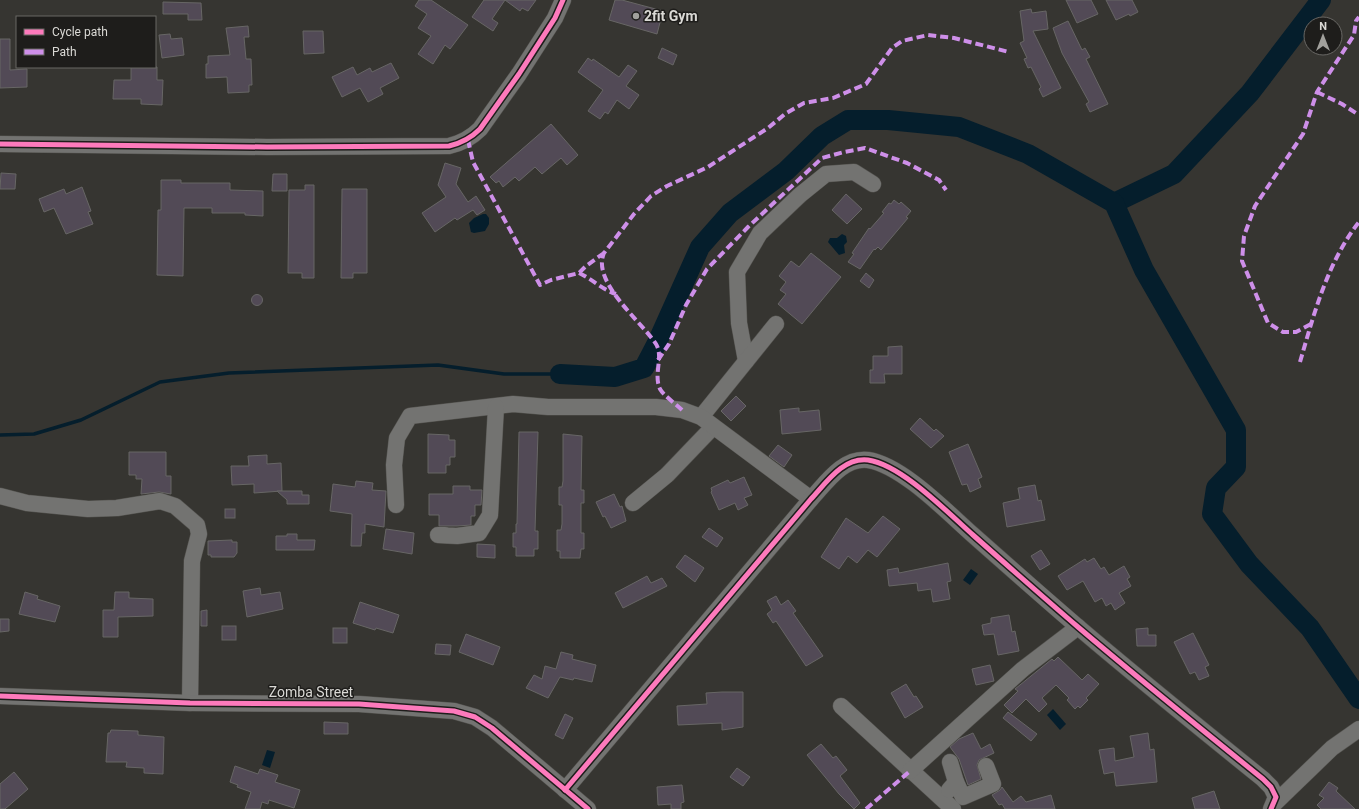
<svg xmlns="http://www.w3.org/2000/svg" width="1359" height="809" viewBox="0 0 1359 809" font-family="Roboto,sans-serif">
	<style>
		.water { fill: #051e2c }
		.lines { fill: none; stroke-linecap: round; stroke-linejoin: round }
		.stream { stroke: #051e2c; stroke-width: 3.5 }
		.river { stroke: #051e2c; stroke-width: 20 }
		.building { fill: #524a56; stroke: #676665 }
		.minor-casing { stroke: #53524e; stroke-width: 17 }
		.minor { stroke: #737371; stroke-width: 16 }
		.quiet { stroke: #ce8fe9; stroke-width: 4; stroke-dasharray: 8 4; stroke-linecap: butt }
		.cycleway-casing { stroke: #1e1d1b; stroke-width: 8 }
		.cycleway { stroke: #fd7abc; stroke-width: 5 }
		.poi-dot { fill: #a1a09c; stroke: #1e1d1b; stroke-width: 1.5 }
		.labels { text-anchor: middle; stroke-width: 3; stroke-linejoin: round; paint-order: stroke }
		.poi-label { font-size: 14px; font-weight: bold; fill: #dad9d5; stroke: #1e1d1b; text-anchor: start }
		.street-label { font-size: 14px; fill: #dad9d5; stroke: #1e1d1b }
	</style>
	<rect width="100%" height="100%" fill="#363531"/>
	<!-- water -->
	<g class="water">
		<path d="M483,214H486L489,218V224L485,231L474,233L471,232L469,223L474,218Z"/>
		<path d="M842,234L846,236L847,242L844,245L845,253L839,255L828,242L830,238H837Z"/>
		<path d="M971,569L978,574L970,585L963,580Z"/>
		<path d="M1053,709L1066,724L1060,730L1047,715Z"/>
		<path d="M267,750L275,752L270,768L262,765Z"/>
	</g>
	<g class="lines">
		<!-- stream -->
		<path class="stream" d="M0,435L34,434L81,420L160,382L229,373L438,365L504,374H560"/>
		<!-- river -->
		<g class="river">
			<path d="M1114,203L1174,174L1250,93L1321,0"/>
			<path d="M560,374L615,377L644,368L656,345L700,247L730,213L786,171L822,136L848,120H888L959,127L1028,154L1114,203L1144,270L1236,430V467L1216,488L1212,514L1249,564L1310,628L1359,699"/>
		</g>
	</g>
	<!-- building -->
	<g class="building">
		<path d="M419,0H431L468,25L450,49L445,45L433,64L418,54L431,36L418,28L427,14L415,6Z"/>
		<path d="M484,0H536L528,11L522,8L520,11L505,0L492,19L498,23L493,31L472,17Z"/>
		<path d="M615,0H622L663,11L657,34L609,20Z"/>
		<path d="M1066,0H1091L1098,14L1077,23Z"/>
		<path d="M1106,0H1132L1138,12L1130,16L1129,14L1116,20Z"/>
		<path d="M163,2L201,3L202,20H188V14H163Z"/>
		<path d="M1031,9L1032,13L1046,11L1048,29L1033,31L1061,88L1043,97L1039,89L1041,87L1031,67L1028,68L1024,59L1027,58L1020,43L1024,41L1020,11Z"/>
		<path d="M1068,21L1082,50L1085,48L1090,57L1086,59L1108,104L1090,112L1086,104L1089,102L1062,53L1053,28Z"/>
		<path d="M248,26L249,37H244L246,59H251L252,85H249V92L228,93L227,77L206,78V64H208V56L230,55L226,28Z"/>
		<path d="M303,31H323L324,53L304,54Z"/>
		<path d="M170,34L171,39L182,38L184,55L162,58L159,35Z"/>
		<path d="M0,39H10V70L27,69V87L0,88Z"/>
		<path d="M662,48L677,55L673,65L658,58Z"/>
		<path d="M588,58L592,61L593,59L619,77L628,65L637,71L626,86L639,95L629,109L617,100L608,114L605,112L600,119L588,111L603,90L578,72Z"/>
		<path d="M391,63L399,78L380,88L383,94L368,102L360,88L342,97L332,77L353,67L357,75L370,68L372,72Z"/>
		<path d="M131,67H157V80H163L162,105L141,104V99H113L114,80H131Z"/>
		<path d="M551,124L578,155L567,165L561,158L542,174L535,167L519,181L515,177L503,187L499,181L496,183L490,177Z"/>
		<path d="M445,163L461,168L456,184L468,202L476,196L485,210L477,215L473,210L457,220L455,218L435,232L422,213L446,197L438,185Z"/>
		<path d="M1,173L16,174L15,189H0Z"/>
		<path d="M273,174H287V191H272Z"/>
		<path d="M161,180H181V183H230V190L263,191V216L245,215V213H212V208H184L183,276L157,275L158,210H161Z"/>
		<path d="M305,185H314V278H302V273H288L289,190H305Z"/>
		<path d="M82,187L91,211L88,212L93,224L66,234L54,208L44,212L39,199L64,189L66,194Z"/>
		<path d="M342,189H367V273H353V278H341Z"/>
		<path d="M846,194L862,209L847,224L832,210Z"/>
		<path d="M894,200L899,204L901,202L911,211L906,217L908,218L881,250L878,247L875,250L874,249L860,269L848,262L854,254L852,253L869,228L870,229L884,213L882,212L889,203L891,204Z"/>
		<path d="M811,253L841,277L802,324L778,304L786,294L780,290L786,282L779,276L791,261L799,267Z"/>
		<path d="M866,273L874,280L869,288L860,281Z"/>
		<circle cx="257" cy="300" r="5.5"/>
		<path d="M902,346V374H884L885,383H870V370H873V356H888V347Z"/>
		<path d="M736,396L746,406L731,421L721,411Z"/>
		<path d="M799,408V412L819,410L821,430L782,434L780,410Z"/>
		<path d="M920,418L934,431L936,429L944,436L931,448L910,429Z"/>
		<path d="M519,432H538L535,531H538V549H534V556H516V547H513V533H516V524H517Z"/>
		<path d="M428,434L449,435V440H455V457H450V465H446V473H428Z"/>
		<path d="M563,434L582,436L581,490H584V503H581V533H584V549H581L580,558H560V551H557V530H561L562,524V505H559V487H562L563,481Z"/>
		<path d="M968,444L982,477L978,479L981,487L970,492L967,484L962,485L949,452Z"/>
		<path d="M778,445L792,455L784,467L769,456Z"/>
		<path d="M129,452H166V476H171V494L159,492L141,494L142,479H136V475H129Z"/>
		<path d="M267,455V464L281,463L282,491L254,493V484L232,485L231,466H249L248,456Z"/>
		<path d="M744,477L752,495L744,498L748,505L738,510L735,503L719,510L711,492L712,491L711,488L728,480L730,483Z"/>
		<path d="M356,481L373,483L372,490L386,491L384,527L365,524V533H362L361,546H351L352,514L330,511L333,484L355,487Z"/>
		<path d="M1035,485L1038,501L1041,500L1045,520L1007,527L1003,503L1020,499L1018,488Z"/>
		<path d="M453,486H470V490H482L481,505H475V516H471V525L457,526H439V515H429V494H453Z"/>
		<path d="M277,491H302V495H309V504H287V500Z"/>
		<path d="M614,494L620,507L622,506L626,521L611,528L605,516L603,517L596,502Z"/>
		<rect x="225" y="509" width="10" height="9"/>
		<path d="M883,516L900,529L877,557L868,550L857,563L848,556L839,569L821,557L846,518L868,533Z"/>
		<path d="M709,528L723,538L717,547L702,537Z"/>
		<path d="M386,529L414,533L412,554L383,549Z"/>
		<path d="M287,534H297V540H315L314,550H276V536H287Z"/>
		<path d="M232,540V542H237V553L234,557H211V555H208V541Z"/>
		<path d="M477,544L495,545V558L477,557Z"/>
		<path d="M1041,550L1050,564L1040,570L1031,556Z"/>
		<path d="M685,555L704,568L695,582L676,567Z"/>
		<path d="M1094,558L1101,569L1104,567L1109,575L1124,566L1130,577L1127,579L1131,586L1119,593L1125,603L1115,610L1111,603L1106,606L1102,598L1095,602L1083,581L1067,590L1058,576L1085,559L1087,562Z"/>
		<path d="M948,563L951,581L947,582L950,599L933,602L931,589L918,591L917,583L889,586L887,570L898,568L899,573Z"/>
		<path d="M647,576L651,583L662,578L667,586L623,608L615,593Z"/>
		<path d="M260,588L261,595L280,592L283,609L247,617L243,591Z"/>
		<path d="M25,592L38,596L37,599L60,606L55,622L19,614Z"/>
		<path d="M115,592H129V598L153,599V616L118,617V637H103V610H114Z"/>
		<path d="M776,596L781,605L788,600L796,611L793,613L823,656L806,666L776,621L773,623L767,614L772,610L767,601Z"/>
		<path d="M360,602L399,615L393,633L376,628L375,630L353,623Z"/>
		<path d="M207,610V626H201V611Z"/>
		<path d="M1009,615L1012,632L1015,631L1019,651L998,655L994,634L984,635L982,625L991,623V618Z"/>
		<path d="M0,619H9V631L0,632Z"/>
		<rect x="222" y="626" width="14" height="14"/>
		<rect x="333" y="628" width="14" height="15"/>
		<path d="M1148,628V635H1156V646H1137L1136,629Z"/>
		<path d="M1193,633L1209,665L1205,667L1209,676L1199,680L1195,672L1190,674L1174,642Z"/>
		<path d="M466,634L500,647L493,665L459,652Z"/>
		<path d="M436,644L451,645L450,655L435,654Z"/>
		<path d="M561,652L573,655L572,659L596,665L592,682L574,678L573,680L560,677L548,698L526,688L534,675L542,679L545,666L556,669Z"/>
		<path d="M1058,657L1082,680L1088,674L1099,684L1086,698L1088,700L1080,708L1078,706L1075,709L1067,700L1069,698L1056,685L1042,698L1047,704L1039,712L1026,699L1012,713L1004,705L1018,691L1015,689L1052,659L1054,661Z"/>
		<path d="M990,665L994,681L976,685L972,669Z"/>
		<path d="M906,684L914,697L916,696L923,707L905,718L891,693Z"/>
		<path d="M722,692H743V727L722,730V723L678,725L677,706L707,704L706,693Z"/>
		<path d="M1008,712L1037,734L1031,741L1003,718Z"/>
		<path d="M565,714L573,718L563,739L555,735Z"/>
		<path d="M324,722L348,723V734H324Z"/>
		<path d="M111,730L138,731V735L164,737L163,774L144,773V768L126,767L127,762H106L108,733H110Z"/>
		<path d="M973,733L981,749L990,744L994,753L979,760L977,765L981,779L968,785L959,759L950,747L959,739Z"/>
		<path d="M1148,733L1150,750L1154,749L1157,782L1116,786L1114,772L1104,774L1099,750L1114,748L1115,761L1134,757L1130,736Z"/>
		<path d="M821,744L833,758L836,756L847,770L840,776L860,803L854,809L839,794L807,755Z"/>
		<path d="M235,766L258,774L260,769L278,775L275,782L300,790L294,808L269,800L268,804L262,802L260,809H245L251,792L237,787L238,785L230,782Z"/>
		<path d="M737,768L750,777L743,786L730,777Z"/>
		<path d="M14,772L28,789L5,809H0V784Z"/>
		<path d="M1329,782L1338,788L1336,791L1355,809H1321L1317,805L1324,798L1319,795Z"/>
		<path d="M682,785L684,802L681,803V809H671V804L658,805L657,787Z"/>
		<path d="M1002,787L1013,802L1021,796L1026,802L1051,795L1055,809H1005L1002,804L999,805L992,795L1000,790Z"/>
		<path d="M1214,791L1220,809H1195L1192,798Z"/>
	</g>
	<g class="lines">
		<!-- minor casing -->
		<g class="minor-casing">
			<g id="minor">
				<path d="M0,144L267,147L449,146C462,143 471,138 480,129L519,74L555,18L563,0"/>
				<path d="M746,361L739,323L737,272L760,233L800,195L826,174L854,172L873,184"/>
				<path d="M701,417L776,324"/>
				<path d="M0,496L27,503L88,509L117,508L160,501L175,506L197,525L199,534L192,561L190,703"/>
				<path d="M633,503L667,475L713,427"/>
				<path d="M396,505L394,465L397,438L410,416L513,404L548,407H656L682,410L701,417L811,499"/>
				<path d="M445,535H438L457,536L479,533L490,515L496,407"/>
				<path d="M0,696L190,703L359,704L454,711L475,717L492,728L588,809"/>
				<path d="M841,706L953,809"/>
				<path d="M910,771L1023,669L1078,627"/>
				<path d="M956,782L963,797L993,784L986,766"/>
				<path d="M565,790L811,499C826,483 843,457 868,460C902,465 948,513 973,535C1008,566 1043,597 1078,627C1139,679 1201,729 1263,779L1271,787L1276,797L1271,809"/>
				<path d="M949,790L956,782L950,762"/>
				<path d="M1274,804L1332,748L1359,729"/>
			</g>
		</g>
		<!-- minor -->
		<use href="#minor" class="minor"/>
		<!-- quiet -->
		<g class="quiet">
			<path d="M1317,92L1342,104L1359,115"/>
			<path d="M468,140L473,162L540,285L551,280L579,273L586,266L604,253"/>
			<path d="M579,273C592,279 603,290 616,294"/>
			<path d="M1311,324L1296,332H1283L1268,323L1242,261L1244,236L1255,206L1303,134L1317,92L1354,35L1356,21L1359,17"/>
			<path d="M658,360L669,344L686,305L707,269L748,227L822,158L844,152L865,148L907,163L939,180L946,190"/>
			<path d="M1300,362C1314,314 1327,263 1359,222"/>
			<path d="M682,410C676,404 664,396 660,389C653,374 664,357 656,344C642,322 591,282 604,253L634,214L651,196L667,186L708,167L768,128L785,114L804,103L833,98L866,84L892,48L902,41L928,35L954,38L1009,52"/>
			<path d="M866,809L910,771"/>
		</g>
		<!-- cycleway casing -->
		<g class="cycleway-casing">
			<g id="cycleway">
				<path d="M0,144L267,147L449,146C462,143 471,138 480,129L519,74L555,18L563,0"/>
				<path d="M0,696L190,703L359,704L454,711L475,717L492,728L588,809"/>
				<path d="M565,790L811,499C826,483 843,457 868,460C902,465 948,513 973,535C1008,566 1043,597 1078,627C1139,679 1201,729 1263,779L1271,787L1276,797L1271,809"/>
			</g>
		</g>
		<!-- cycleway -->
		<use href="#cycleway" class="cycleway"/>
	</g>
	<!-- markers -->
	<circle class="poi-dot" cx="636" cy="16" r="4"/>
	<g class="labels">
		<!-- poi labels -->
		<g class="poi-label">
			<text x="644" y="21">2fit Gym</text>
		</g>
		<!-- street labels -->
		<g class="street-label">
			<text x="311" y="697">Zomba Street</text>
		</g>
	</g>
	<!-- legend -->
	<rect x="16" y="16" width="140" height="52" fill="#1e1d1b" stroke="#696865"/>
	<rect x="24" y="29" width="20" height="6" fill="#fd7abc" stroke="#696865"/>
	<text x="52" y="36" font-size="12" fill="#dad9d5">Cycle path</text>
	<rect x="24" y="49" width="20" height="6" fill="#ce8fe9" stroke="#696865"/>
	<text x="52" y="56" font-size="12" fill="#dad9d5">Path</text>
	<!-- north arrow -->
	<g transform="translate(1323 36)"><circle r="19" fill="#1e1d1b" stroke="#696865"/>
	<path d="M0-3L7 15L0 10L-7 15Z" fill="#a1a09c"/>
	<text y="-6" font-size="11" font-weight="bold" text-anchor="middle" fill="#dad9d5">N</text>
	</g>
</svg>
